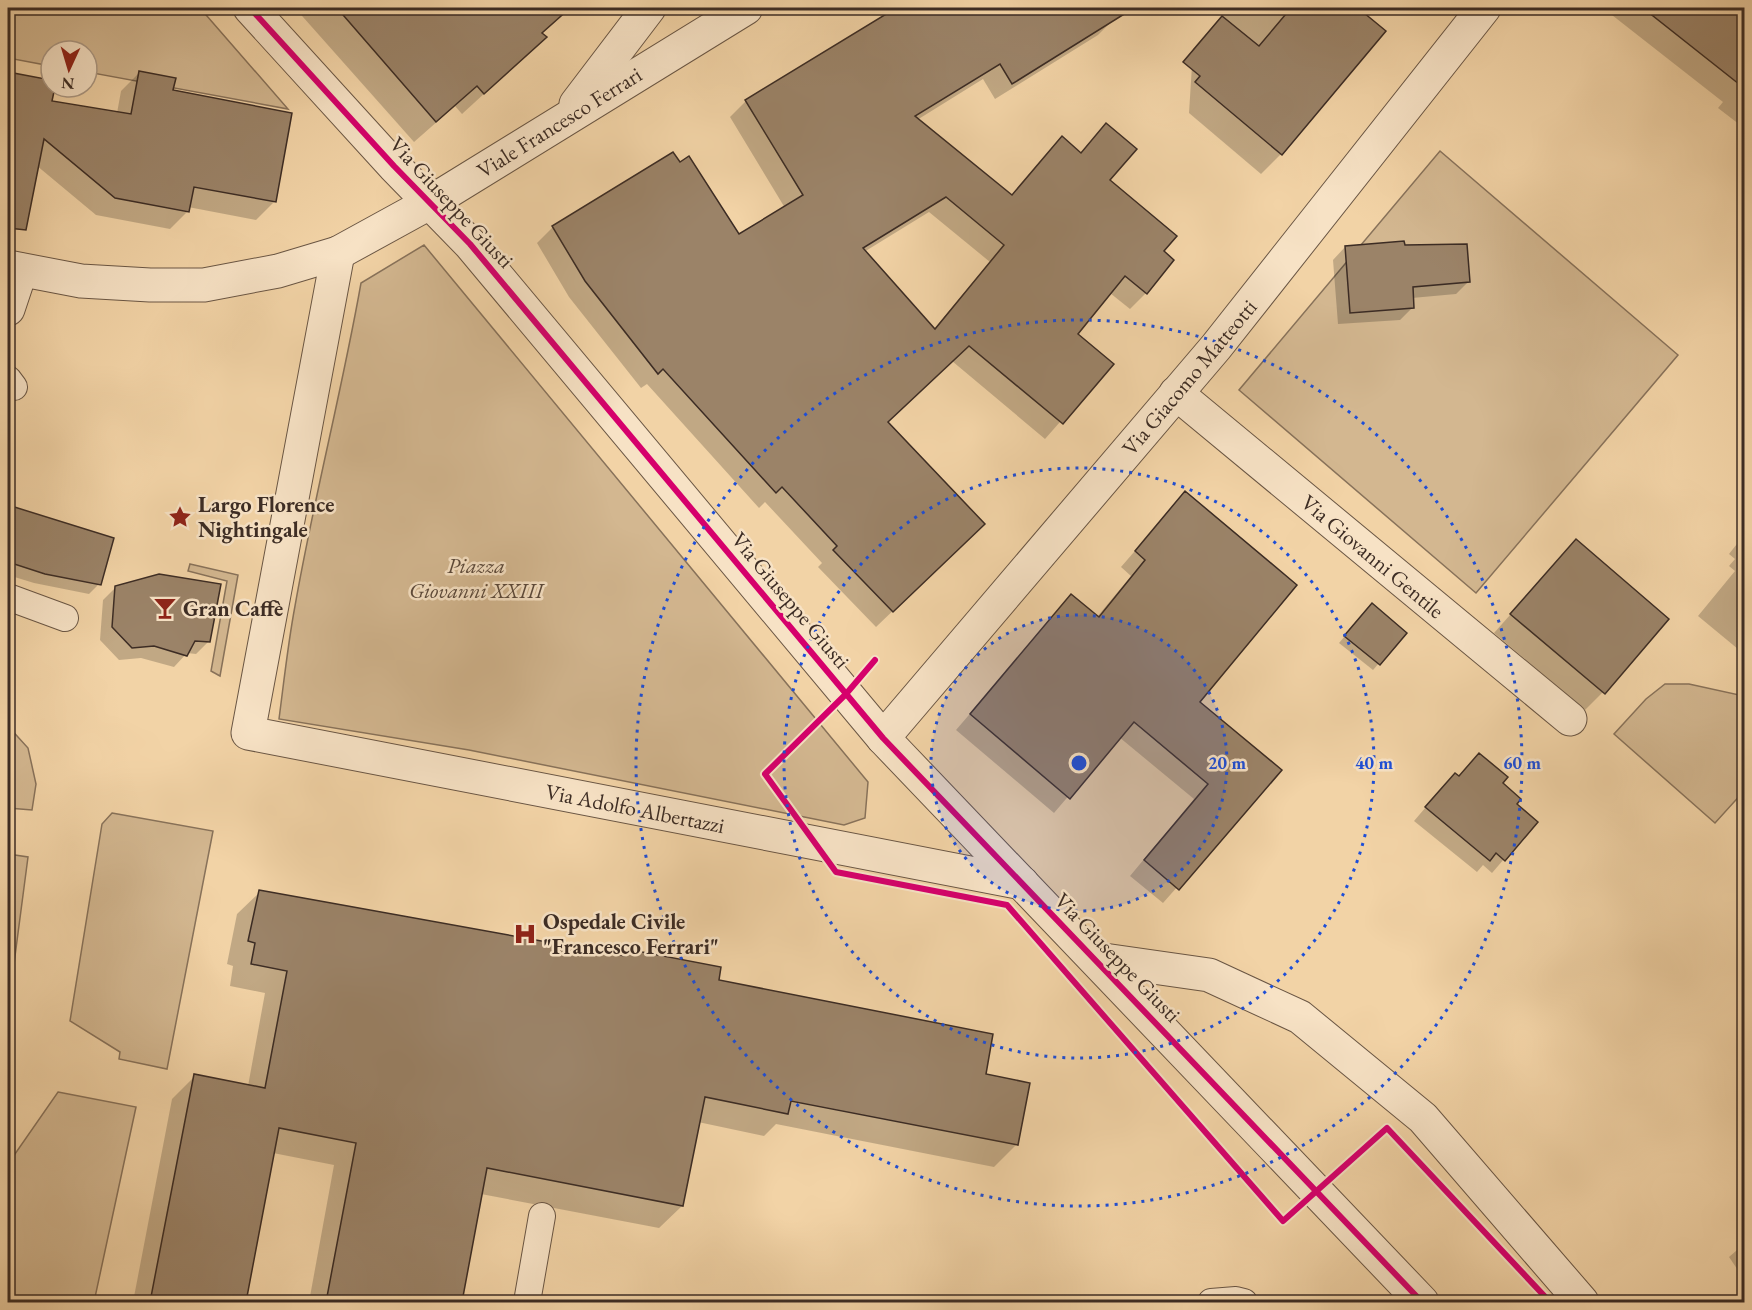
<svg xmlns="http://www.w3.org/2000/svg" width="1752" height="1310" viewBox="0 0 1752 1310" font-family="'EB Garamond',serif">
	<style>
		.green { fill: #d3b790; stroke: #88725a; stroke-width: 1.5 }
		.shadow { fill: #0003; fill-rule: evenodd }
		.building { fill: #9b8368; stroke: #3c2c24; stroke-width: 1.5; fill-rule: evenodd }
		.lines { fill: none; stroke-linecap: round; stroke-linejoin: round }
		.service-casing { stroke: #6a5644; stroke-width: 28 }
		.minor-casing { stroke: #6a5644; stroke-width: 35 }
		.tertiary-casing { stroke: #6a5644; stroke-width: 35 }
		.service { stroke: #f7e2c5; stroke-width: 26 }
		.minor { stroke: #f7e2c5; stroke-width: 33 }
		.tertiary { stroke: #f7e2c5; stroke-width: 33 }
		.cycleway-casing { stroke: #f7e2c5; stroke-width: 10 }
		.cycleway { stroke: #d6006c; stroke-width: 6 }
		.ring { fill: none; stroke: #1d4ed8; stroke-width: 3; stroke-dasharray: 3 6 }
		.labels { text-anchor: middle; stroke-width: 5; stroke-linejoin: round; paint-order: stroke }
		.street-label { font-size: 22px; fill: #3c2c24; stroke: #f7e2c5 }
		.poi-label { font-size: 22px; font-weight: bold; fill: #3c2c24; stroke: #f7e2c5; text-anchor: start }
		.park-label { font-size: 22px; font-style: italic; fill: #5a483a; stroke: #f7e2c5 }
		.centre { fill: #1d4ed8; stroke: #f7e2c5; stroke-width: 3 }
		.ring-label { font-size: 18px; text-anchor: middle; font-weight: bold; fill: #1d4ed8; stroke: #f7e2c5; stroke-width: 5; stroke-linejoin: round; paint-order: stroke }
	</style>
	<rect width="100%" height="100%" fill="#f2d3a6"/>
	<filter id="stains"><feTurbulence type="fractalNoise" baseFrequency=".00333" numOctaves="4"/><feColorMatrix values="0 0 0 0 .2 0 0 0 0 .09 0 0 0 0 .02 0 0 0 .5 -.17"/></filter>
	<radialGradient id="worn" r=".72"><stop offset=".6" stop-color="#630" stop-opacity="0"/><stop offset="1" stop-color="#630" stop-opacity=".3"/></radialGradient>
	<!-- green -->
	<g class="green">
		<path d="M8,8H200L288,109L87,72V51H51V66L8,58Z"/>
		<path d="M1440,151L1678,355L1476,593L1239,390Z"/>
		<path d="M424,245L868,782L865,818L844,825L469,750L279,719C284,681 288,643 295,606C314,497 342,391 361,283Z"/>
		<path d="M190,564L238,575L220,676L211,671L227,581L188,571Z"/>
		<path d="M1665,684H1689L1744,696V791L1715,823L1614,734L1646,699Z"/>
		<path d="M8,726L28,748L36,784L32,810L8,808Z"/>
		<path d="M112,813L213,831L167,1069L119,1059L120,1052L70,1021L102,824Z"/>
		<path d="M8,854L28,857L12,979L8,976Z"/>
		<path d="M58,1092L136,1107L94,1302H8V1164Z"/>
	</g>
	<!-- shadow -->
	<g class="shadow">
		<path d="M295,8H568L541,34L523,58L462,114L455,106L414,142Z"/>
		<path d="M899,8L903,13L912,8H1115L1110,11L1114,19L1098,35L995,99L983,79L917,120L1011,196L1062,139L1080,153L1106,125L1108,180L1162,251L1146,293L1130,309L1110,293L1076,334L1111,364L1045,439L952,361L886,422L967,540L876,627L818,567L822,563L765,502L759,508L647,384L641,388L569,297L537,243L553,227L738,236L785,208L730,117L746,101ZM929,212L990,262L934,329L864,252Z"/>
		<path d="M1228,8H1356L1384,31L1281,154L1261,174L1189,113L1193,49Z"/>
		<path d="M1603,8H1744V128L1718,108L1723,102Z"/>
		<path d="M8,73L51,81L53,87L50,102L117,113L121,91L139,73L172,91L274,202L256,220L188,207V211L170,229L96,215L36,165L8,202Z"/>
		<path d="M1345,247H1403L1468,282L1456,294L1412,298V308L1400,320L1338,324L1333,260Z"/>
		<path d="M1185,493L1198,702L1280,771L1163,903L1130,876L1194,799L1119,737L1054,813L956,730L1071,596L1097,617L1131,576L1121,567Z"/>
		<path d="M8,507L113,539L99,584L89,594L34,583L8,575Z"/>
		<path d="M1744,535V654L1698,616L1735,571L1729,566L1735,559L1729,554Z"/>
		<path d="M1576,541L1603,692L1585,710L1494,633Z"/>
		<path d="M116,587L209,641L196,654L187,653L174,667L141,658L119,660L100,640L103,600Z"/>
		<path d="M1366,611L1405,633L1373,670L1339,643Z"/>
		<path d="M1479,755L1514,804L1536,822L1492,873L1483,865L1477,872L1414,821L1443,787L1458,777Z"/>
		<path d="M260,892L621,957L627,950L984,1075L1016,1145L994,1167L776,1124L764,1136L698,1122L682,1206L659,1228L481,1194L462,1302H309L334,1165L273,1153L245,1302H133L172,1099L195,1076L248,1086L265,993L230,986L233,966L227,964L237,914Z"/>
		<path d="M1744,1244V1279L1729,1257Z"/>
	</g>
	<!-- building -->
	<g class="building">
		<path d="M337,8H570L542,33L547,37L484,94L477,86L436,122Z"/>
		<path d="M896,8H1134L1012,84L1000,64L915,116L1012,195L1062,136L1081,153L1106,123L1137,149L1110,180L1177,236L1164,251L1174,260L1147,294L1125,276L1078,334L1114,364L1063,424L969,346L888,422L985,524L893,612L833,550L837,546L782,487L776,493L663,369L658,374L585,281L552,226L673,152L680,162L689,156L739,234L803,195L745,100ZM946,197L1004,245L935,329L863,248Z"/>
		<path d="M1291,8H1358L1386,31L1282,155L1195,82L1200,76L1183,62L1222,16L1259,46Z"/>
		<path d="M1643,8H1744V88Z"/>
		<path d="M139,71L176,78L173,90L292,113L276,202L194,187L189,212L115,198L44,139L26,230L8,228V72L51,80V87H55L52,101L131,114Z"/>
		<path d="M1404,241L1405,245L1467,244L1470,282L1413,287L1414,308L1350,313L1345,246Z"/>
		<path d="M1185,491L1297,585L1200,702L1282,770L1179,890L1144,860L1208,784L1134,722L1070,799L970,714L1071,594L1099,617L1145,560L1135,551Z"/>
		<path d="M8,505L114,538L101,585L45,574L8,562Z"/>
		<path d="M1576,539L1669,619L1605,694L1510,614Z"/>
		<path d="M159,574L221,584L210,642L195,641L187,656L154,646L132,648L112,627L115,586Z"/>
		<path d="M1372,603L1407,633L1380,665L1344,636Z"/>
		<path d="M1479,753L1508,777L1503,783L1521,799L1517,804L1538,822L1505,861L1496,853L1490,861L1425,807L1455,773L1459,776Z"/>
		<path d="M259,890L625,956L627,949L721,967L719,980L993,1034L986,1074L1030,1083L1018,1145L791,1101L788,1114L705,1097L683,1206L487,1168L462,1302H326L356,1143L279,1128L246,1302H150L194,1074L265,1088L287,971L251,964L255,943L248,941Z"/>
	</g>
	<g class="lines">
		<!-- service casing -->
		<g class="service-casing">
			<g id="service">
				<path d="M8,379L14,387"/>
				<path d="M8,597L65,618"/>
				<path d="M527,1302L542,1216"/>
				<path d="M1211,1302L1236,1300L1244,1302"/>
			</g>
		</g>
		<!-- minor casing -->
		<g class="minor-casing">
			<g id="minor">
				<path d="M250,8L394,166L470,244L883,738L1422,1302"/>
				<path d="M338,253L248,733L1022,883"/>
				<path d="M8,309L21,270"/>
				<path d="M1176,393L1570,719"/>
				<path d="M883,738L1216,347L1484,8"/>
				<path d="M1097,959L1209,975L1300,1017L1423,1118L1582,1302"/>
			</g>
		</g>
		<!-- tertiary casing -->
		<g class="tertiary-casing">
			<g id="tertiary">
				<path d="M576,104L649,8"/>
				<path d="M8,267L81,281L150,285H204L278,271L338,253L431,202L746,8"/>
			</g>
		</g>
		<!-- service -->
		<use href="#service" class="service"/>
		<!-- minor -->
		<use href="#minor" class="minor"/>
		<!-- tertiary -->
		<use href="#tertiary" class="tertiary"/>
		<!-- cycleway casing -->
		<g class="cycleway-casing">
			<g id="cycleway">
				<path d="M250,8L394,166L470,244L883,738L1422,1302"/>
				<path d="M875,660L846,694L765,774L836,872L1007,905L1283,1221L1387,1128L1550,1302"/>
			</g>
		</g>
		<!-- cycleway -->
		<use href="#cycleway" class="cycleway"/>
	</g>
	<!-- distance rings -->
	<circle cx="1079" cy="763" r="148" fill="#1d4ed8" fill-opacity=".12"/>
	<g class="ring">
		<circle cx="1079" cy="763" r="148"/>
		<circle cx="1079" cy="763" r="295"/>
		<circle cx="1079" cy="763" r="443"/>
	</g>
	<!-- icons -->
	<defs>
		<g id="sight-bare" transform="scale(1.8)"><path d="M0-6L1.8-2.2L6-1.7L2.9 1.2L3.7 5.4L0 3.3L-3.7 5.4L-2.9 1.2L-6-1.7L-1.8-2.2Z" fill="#8f2418" stroke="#f7e2c5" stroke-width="2.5" paint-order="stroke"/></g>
		<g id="bar-bare" transform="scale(1.8)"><path d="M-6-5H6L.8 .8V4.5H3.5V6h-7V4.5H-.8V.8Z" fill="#8f2418" stroke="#f7e2c5" stroke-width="2.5" paint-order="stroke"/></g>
		<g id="hospital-bare" transform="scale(1.8)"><path d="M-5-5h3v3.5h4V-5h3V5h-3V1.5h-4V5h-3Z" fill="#8f2418" stroke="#f7e2c5" stroke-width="2.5" paint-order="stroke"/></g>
	</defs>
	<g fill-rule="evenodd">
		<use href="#sight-bare" x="180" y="517"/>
		<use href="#bar-bare" x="165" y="608"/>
		<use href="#hospital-bare" x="525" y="934"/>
	</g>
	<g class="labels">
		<!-- street labels -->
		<g class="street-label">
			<text transform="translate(559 122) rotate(-32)" y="8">Viale Francesco Ferrari</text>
			<text transform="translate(452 202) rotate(47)" y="8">Via Giuseppe Giusti</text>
			<text transform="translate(1189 377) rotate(-50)" y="8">Via Giacomo Matteotti</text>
			<text transform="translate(1373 556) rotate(40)" y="8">Via Giovanni Gentile</text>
			<text transform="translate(791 600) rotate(50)" y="8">Via Giuseppe Giusti</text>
			<text transform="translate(635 808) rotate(11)" y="8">Via Adolfo Albertazzi</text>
			<text transform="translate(1118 957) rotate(46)" y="8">Via Giuseppe Giusti</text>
		</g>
		<!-- poi labels -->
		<g class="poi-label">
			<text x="198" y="512">Largo Florence<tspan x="198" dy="25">Nightingale</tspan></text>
			<text x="183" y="616">Gran Caffè</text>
			<text x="543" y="929">Ospedale Civile<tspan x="543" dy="25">"Francesco Ferrari"</tspan></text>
		</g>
		<!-- park labels -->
		<g class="park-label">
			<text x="476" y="573">Piazza<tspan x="476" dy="25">Giovanni XXIII</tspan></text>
		</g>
	</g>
	<circle cx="1079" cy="763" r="9" class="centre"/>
	<g class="ring-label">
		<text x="1227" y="769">20 m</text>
		<text x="1374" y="769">40 m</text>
		<text x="1522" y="769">60 m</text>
	</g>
	<!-- margin -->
	<rect width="1752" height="1310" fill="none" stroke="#f2d3a6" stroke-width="30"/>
	<rect x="9" y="9" width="1734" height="1292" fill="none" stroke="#3c2c24" stroke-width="3"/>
	<rect x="15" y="15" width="1722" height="1280" fill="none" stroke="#3c2c24" stroke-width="1.5"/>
	<!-- north arrow -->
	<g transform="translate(69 69) rotate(184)"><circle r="28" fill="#f7e2c5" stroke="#ac9985" stroke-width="1.5"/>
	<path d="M0-4.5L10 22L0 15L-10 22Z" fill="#8f2418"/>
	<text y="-9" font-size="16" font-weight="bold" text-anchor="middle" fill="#3c2c24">N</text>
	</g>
	<rect width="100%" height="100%" filter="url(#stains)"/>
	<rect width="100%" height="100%" fill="url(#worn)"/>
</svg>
